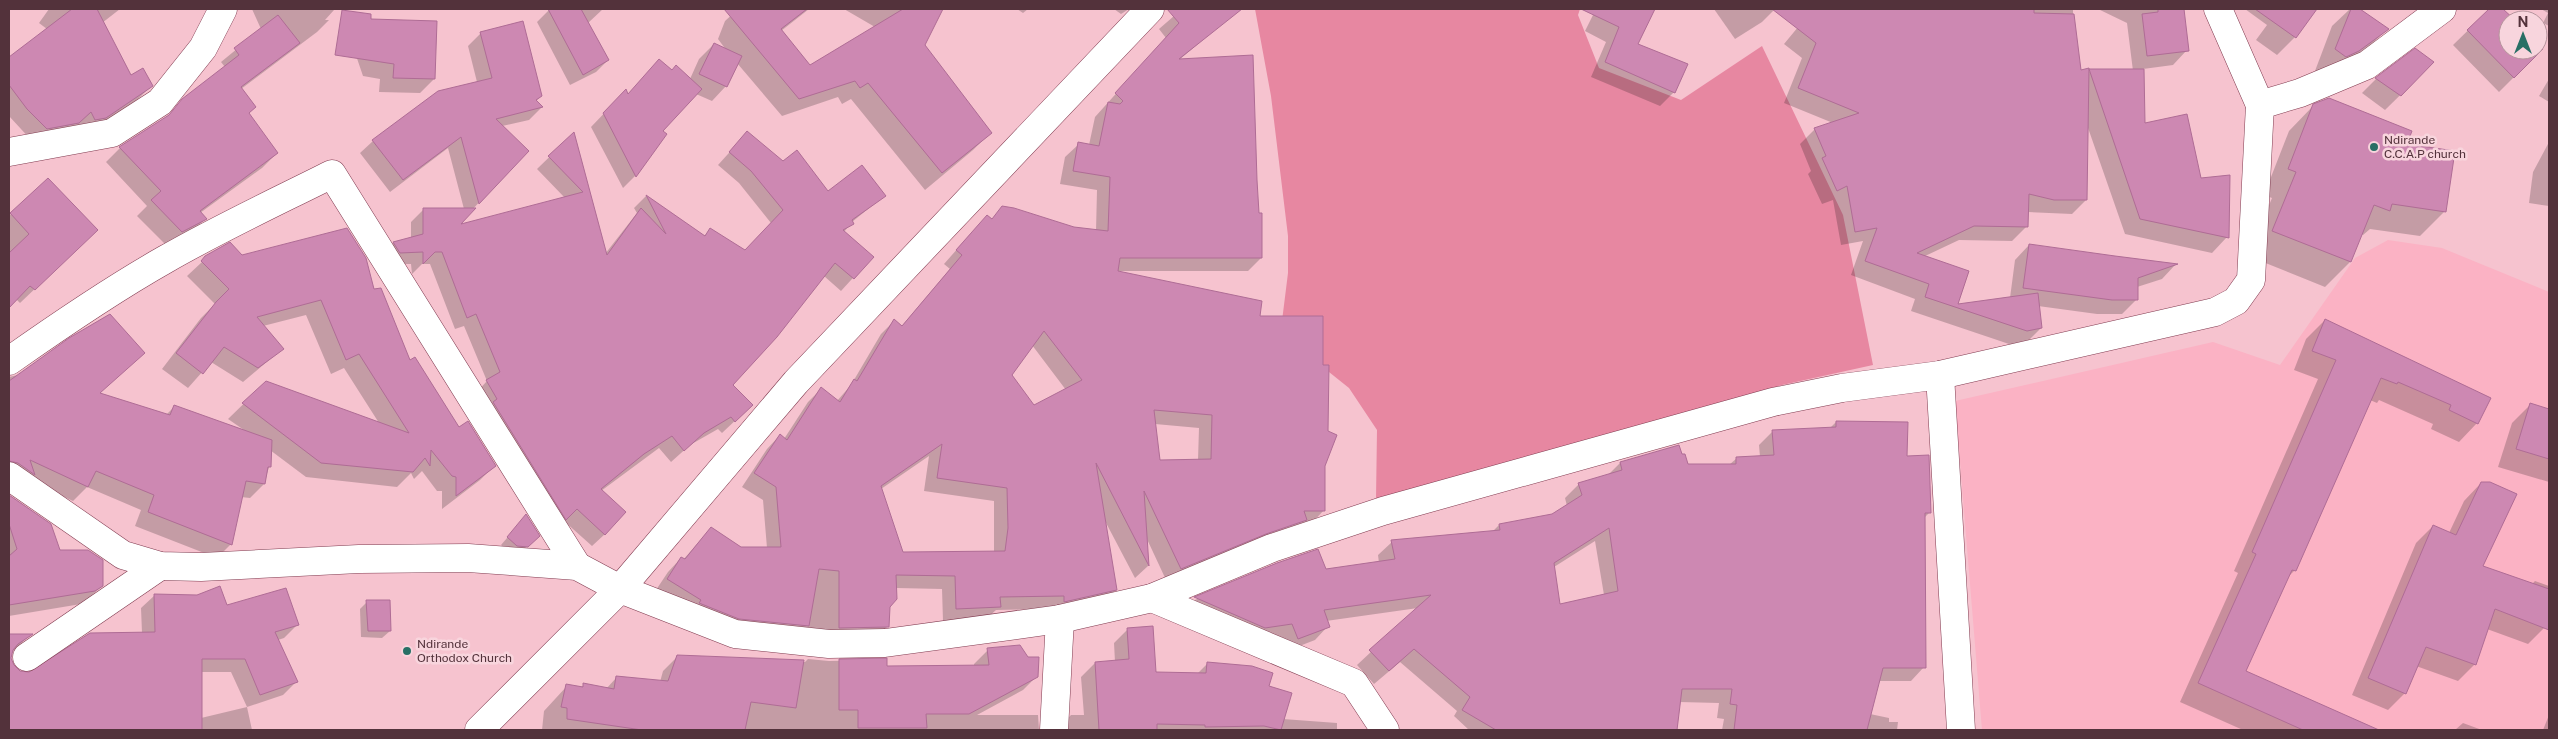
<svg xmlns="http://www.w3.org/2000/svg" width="2558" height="739" viewBox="0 0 2558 739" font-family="'Public Sans',sans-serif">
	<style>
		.built { fill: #fbb2c4 }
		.green { fill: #e787a1 }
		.shadow { fill: #0003; fill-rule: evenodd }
		.building { fill: #cd88b2; stroke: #af6c95; fill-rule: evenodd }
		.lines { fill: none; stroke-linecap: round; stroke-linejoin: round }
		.minor-casing { stroke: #813b50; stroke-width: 29 }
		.minor { stroke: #fff; stroke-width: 28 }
		.poi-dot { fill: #286f65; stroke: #f8d5dd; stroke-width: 2 }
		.labels { text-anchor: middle; stroke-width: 5; stroke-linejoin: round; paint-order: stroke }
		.poi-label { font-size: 12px; fill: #53323b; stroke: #f8d5dd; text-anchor: start }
	</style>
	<rect width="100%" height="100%" fill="#f6c3cf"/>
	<!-- built -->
	<path class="built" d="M2388,240L2442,248L2549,292V730H1982L1955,401L2213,342L2280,365L2355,258Z"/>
	<!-- green -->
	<path class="green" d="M1255,9H1580L1578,15L1599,68L1681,100L1762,46L1843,215L1873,365L1782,385L1592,447L1376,499L1377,430L1349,388L1309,356L1281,329L1288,273V236L1271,96Z"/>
	<!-- shadow -->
	<g class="shadow">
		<path d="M49,9H120L102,23L130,77L151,86L137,100L91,131L81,133L77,125L64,137L33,142L9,116V59L47,29L39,23Z"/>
		<path d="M252,9L334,10L325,20H329L317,32L241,89L255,107L248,114L277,153L262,168L200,213L205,219L191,233L167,246L137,216L147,206L106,162L120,148L165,119L183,100L225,67L221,62L261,29Z"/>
		<path d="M550,9H603L588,23L608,60L596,72L570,85L537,22Z"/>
		<path d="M738,9H809L781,31L810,66L875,27L844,9H942L924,45L990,133L973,150L925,190L851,99L842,104L838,97L782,116L737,63L726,86L712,101L696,94L661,131L665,134L635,176L623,188L591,127L613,104L672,72L690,79L699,59L714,44L727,51L718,39L725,21Z"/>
		<path d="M1017,9H1028L1023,13Z"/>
		<path d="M1114,9H1129L1121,14Z"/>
		<path d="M1182,9H1217L1226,20L1179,60L1255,180L1261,258L1248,271H1117L1258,317L1323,466L1324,510L1311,524L1167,582L1146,537L1148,566L1135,578L1104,519L1116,590L1102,603L1051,609L996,610L986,619L943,621L942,589L896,588L889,607L888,626L874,640L725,632L654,593L668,572L681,558L683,560L711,528L741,548H767L763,500L742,487L767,449L780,435L784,439L808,402L821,389L837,401L851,385L881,334L894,321L901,327L950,269L944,264L974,230L991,220L1003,208L1074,228L1096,231L1097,190L1060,184L1065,157L1079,144L1089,145L1095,117L1166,38L1159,29ZM1032,345L1066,390L1033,407L1011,375ZM1155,424L1199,428L1198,460L1159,461ZM929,456L924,491L994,501V552L902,553L881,489Z"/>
		<path d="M1596,9H1653L1636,44L1674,92L1660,106L1591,77L1606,42L1585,31Z"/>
		<path d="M1714,9H1775L1762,22L1735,39Z"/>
		<path d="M1813,9H2073V28L2080,71L2087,73L2090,71H2133L2127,23L2098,9H2183L2187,50L2173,65L2143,69L2144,124L2200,179L2227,237L2212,253L2125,234L2087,125L2086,200L2072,214L2027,212V226L2012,241L1959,240L1923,257L1956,305L2010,298L2015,260L2029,245L2175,265L2162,279L2137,287V299L2122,314H2097L2038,306L2041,328L2026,343L2012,345L1911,311L1915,299L1851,275L1863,241L1841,245L1833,200L1822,204L1808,174L1811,171L1800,144L1815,129L1833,123L1784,103L1802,58L1784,44Z"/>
		<path d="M2245,9H2315L2295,37L2277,55L2256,40L2267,25Z"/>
		<path d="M2350,9H2358L2387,29L2366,50L2324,77L2315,71L2332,26Z"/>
		<path d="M2490,9H2502L2513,20H2508V50H2538V46L2542,49L2499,92L2453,45Z"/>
		<path d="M2541,9H2549V26L2543,23L2548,13Z"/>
		<path d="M481,33L541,96L536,101L542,107L529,120L502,126L527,151L457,226L565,198L537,169L573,134L605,254L637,213L634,208L646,196L704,236L710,230L745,251L771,223L739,183L718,165L747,133L783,163L828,192L884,196L852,222L844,232L872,257L841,291L824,276L731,385L739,417L722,433L718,429L690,445L671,462L659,448L601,491L605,534L592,546L564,521L475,394L487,381L464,326L455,329L430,264H422L412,274L411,264H387L381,255L393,243L411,238V222L423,210L464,209L448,148L390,192L360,153L373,141L477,82L468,46Z"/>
		<path d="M349,35L434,79L420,93L379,92L380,79L363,76Z"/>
		<path d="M2415,50L2433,63L2385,110L2362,93L2376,79Z"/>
		<path d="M2549,79V102L2539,96Z"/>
		<path d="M2314,105L2405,145L2445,211L2420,236L2370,229L2363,235L2361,234L2350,262L2325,287L2248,256L2272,198L2264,195L2289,131Z"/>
		<path d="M2549,142V206L2529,203L2533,172Z"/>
		<path d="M48,179L82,244L20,303L16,299L9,306V216Z"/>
		<path d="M242,257L374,291L410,362L459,429L494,466L480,480L442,509V491H437L422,471L414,479L411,473L397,487L306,477L270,450L269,467L264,484L250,498L241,497L231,544L217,558L135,526L141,510L87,487L73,501L28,480L9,482V377L18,375L99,394L166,415L174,407L244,430L228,419L266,382L379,423L344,368L331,374L306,315L263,326L282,349L243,382L211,362L188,388L162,369L201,318L215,304L187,276L202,262Z"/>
		<path d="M2325,320L2490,398L2477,423L2459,442L2431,429L2433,424L2379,400L2377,403L2370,400L2295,570L2287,578L2245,672L2350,719L2345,730H2243L2180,702L2238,573L2234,571L2318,379L2294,370L2306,339Z"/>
		<path d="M2530,405L2549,410V482L2498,467L2512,423Z"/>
		<path d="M1836,422L1906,457L1929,513L1924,518V667L1911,681H1878L1870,714L1889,718V722H1898L1897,730H1722L1724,719L1717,718L1719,703L1679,702L1676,730H1469L1454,716L1457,711L1400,662L1374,684L1357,665L1418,608L1326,621L1328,626L1315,640L1284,652L1182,613L1195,600L1278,564L1325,571L1379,563L1378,555L1392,542L1492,532L1499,525L1553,515L1567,506L1565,498L1579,484L1608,475L1620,463L1678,446L1687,465H1729L1737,458L1760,457L1759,445L1773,431L1830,428ZM1595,541L1604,595L1559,605L1554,567Z"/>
		<path d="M2481,483V567L2532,584L2535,581L2549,586V617L2545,627L2528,644L2487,629L2475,664L2458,681L2416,666L2405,693L2388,710L2352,695L2416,543L2433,526L2449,533L2464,501Z"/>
		<path d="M9,496L50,525L59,551L102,586L88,599L81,604L9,616Z"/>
		<path d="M526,516L531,543L519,553H510L501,545Z"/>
		<path d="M155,595L227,606L297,625L284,638L278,640L297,681L283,695L247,707L252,730H9V635H30L11,653L10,659L13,666L19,672L28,674L142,633L141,608ZM201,672H231L247,707L201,718Z"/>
		<path d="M367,602L390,631L382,638L361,637L360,609Z"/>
		<path d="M1128,629L1155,674H1197L1208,663L1268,687L1283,719L1337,723V730H1057L1071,715H1084L1081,677L1095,663L1115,662L1114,643Z"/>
		<path d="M988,650L1037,676L1023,690L977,715H1038L1039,730H542L544,711L567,686L580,688L584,685L606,689L617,677L660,682L663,671L677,657L805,662L808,659L829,661L886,660V667L974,666V664Z"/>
		<path d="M2549,715V730H2543Z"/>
		<path d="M2463,723L2482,730H2455Z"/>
	</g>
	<!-- building -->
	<g class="building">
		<path d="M72,9H97L131,75L143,68L153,86L106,118L95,120L91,112L79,123L47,129L27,109L9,85V57Z"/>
		<path d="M548,9H581L609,60L583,75Z"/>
		<path d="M724,9H807L781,29L810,65L903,9H943L925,45L992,133L942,173L868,83L860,88L855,81L799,99Z"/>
		<path d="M1167,9H1242L1179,59L1253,55L1257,180L1259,213H1262V258H1120L1118,271L1262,301L1260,316H1323V365H1329L1328,431L1337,435L1325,466V511H1304L1307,520L1266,534L1181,569L1144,491L1149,566L1096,463L1117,590L1064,602V596L1000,597L1001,607L956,609L955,576L896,575L897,599L890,607L889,627L839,628V571L819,569L809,626L739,619L699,603L701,600L667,579L681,557L685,559L711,527L741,547H781L776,487L754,473L780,434L787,440L821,387L840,402L854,379L857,381L894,319L902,326L962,255L956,250L987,215L992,219L1002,206L1014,208L1074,227L1108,231L1110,177L1073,171L1078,142L1099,146L1108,102L1120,104L1123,101L1115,93L1179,23ZM1044,331L1082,380L1034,405L1012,375ZM1154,410L1212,415L1211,459L1160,460ZM942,444L937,478L1007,488L1008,528L1005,551L903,552L881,486Z"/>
		<path d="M1581,9H1655L1638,44L1688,64L1675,93L1605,62L1619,27Z"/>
		<path d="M1772,9H2034V13L2074,14L2081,70L2089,68L2087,200H2054L2029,194L2028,227L1974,226L1917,253L1969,271L1958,304L2038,293L2042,328L2027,331L1925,297L1929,284L1865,261L1877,228L1855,232L1847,186L1837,191L1822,158L1826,156L1814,128L1859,113L1798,88L1816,43Z"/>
		<path d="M2158,9H2184L2189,51L2147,56L2142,14L2158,12Z"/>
		<path d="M2255,9H2317L2296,38Z"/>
		<path d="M2351,9H2360L2389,29L2359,51L2346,57L2335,49Z"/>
		<path d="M2489,9H2503L2515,20H2508V50H2538V44L2543,49L2514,78L2467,30Z"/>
		<path d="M342,10L371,14V19L437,21L435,79L393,78L394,64L335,55Z"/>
		<path d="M278,15L300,43L241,87L256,107L249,113L278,153L200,211L207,219L182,232L151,200L161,191L119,147L169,115L182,99L239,55L234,48Z"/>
		<path d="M523,21L542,96L536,100L543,107L496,119L529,151L479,204L461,137L403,180L372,140L438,91L492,78L480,32Z"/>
		<path d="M714,43L742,56L727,87L699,74Z"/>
		<path d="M2415,48L2434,62L2401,96L2375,78Z"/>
		<path d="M659,59L672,70L676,65L702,89L663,131L667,134L636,177L603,113L626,89L628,94Z"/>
		<path d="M2089,69H2144L2145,123L2187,114L2201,178L2230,175L2229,238L2140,219Z"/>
		<path d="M2329,98L2412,131L2407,144L2455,151L2446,212L2392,204L2390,211L2374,205L2351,262L2272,231L2296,172L2288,169L2313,104Z"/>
		<path d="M747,131L783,161L797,150L828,191L862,165L886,196L852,220L854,224L843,230L874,257L854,279L835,263L777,337L733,385L753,405L735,422L731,417L704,433L684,451L672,436L644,454L601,489L626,512L605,535L577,509L566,520L493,402L497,399L486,380L500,372L476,314L467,318L442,252H435L423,264V252L400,253L393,242L423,234V208H476L461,224L583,192L548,156L574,132L607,255L641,208L666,234L646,195L705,236L710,228L745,250L783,210L751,171L729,152Z"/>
		<path d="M48,178L98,230L35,290L30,286L9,308V253L29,234L10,213Z"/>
		<path d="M347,228L366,258L374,289L381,288L410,360L415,357L459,427L468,421L496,466L456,496V477L452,476L431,450L430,466L425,458L413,472L321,463L242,403L266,381L409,433L359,354L346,360L321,300L257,317L284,349L258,368L224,347L203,374L176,353L216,302L229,289L201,261L205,256L230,242L242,255Z"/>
		<path d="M2029,244L2115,256L2178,264L2138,278V300H2112L2023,288Z"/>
		<path d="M110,314L145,353L100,393L170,415L174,405L272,440L271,467H268L265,484L246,481L232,545L148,512L154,495L96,471L88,487L30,460L35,475L18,463L9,461V381L69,338Z"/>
		<path d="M2325,319L2491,398L2478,424L2449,410L2451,405L2398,382L2397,384L2381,378L2296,571L2292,570L2246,671L2379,730H2303L2198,683L2256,554L2252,552L2336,360L2312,351Z"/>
		<path d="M2530,403L2549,409V459L2516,449Z"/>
		<path d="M1836,421L1908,422L1907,456L1929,455L1931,513H1925L1926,668H1883L1867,730H1734L1737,705L1730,704L1732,689H1682L1677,730H1496L1462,710L1470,697L1414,649L1389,671L1369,650L1431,595L1324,610L1330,627L1298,639L1292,624L1265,628L1194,597L1277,563L1318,549L1326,569L1395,559L1391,540L1500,530L1499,524L1552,514L1582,495L1578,483L1622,470L1620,462L1679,445L1682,454H1685L1688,464H1736V457L1774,455L1772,430L1836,427ZM1609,528L1618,591L1560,604L1554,563Z"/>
		<path d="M2481,482H2490L2517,494L2483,566L2549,589V630L2495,609L2476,665L2426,647L2406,694L2368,678L2433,525L2456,535Z"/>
		<path d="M9,495L51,524L60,550H88L103,560V586L95,591L9,605V556L17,549L9,524Z"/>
		<path d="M526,514L540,536L528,547L517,546L507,537Z"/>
		<path d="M220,586L227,605L286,588L299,625L275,632L298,682L260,695L245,659H202V730H9V634H33L18,644L13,650L11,658L14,665L20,671L29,672L90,633L155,632L154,594L197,595Z"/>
		<path d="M366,600H390L391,631H368Z"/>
		<path d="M1153,626L1156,672L1206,673L1207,662L1252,666L1273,673L1269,686L1292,693L1281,730L1264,726L1205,727V725L1157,724V730H1099L1095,662L1129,659L1127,628Z"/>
		<path d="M1020,645L1028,657H1039L1038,677L969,714H926L927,728H858V710H839V659L887,658V666L989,665L987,648Z"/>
		<path d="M677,655L804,660L796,708L751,702L745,730H642L567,719V708L561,707L566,684L583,687V683L614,689L616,676L668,681Z"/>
	</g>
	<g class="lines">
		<!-- minor casing -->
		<g class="minor-casing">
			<g id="minor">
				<path d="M2218,9L2260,105"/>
				<path d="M9,152L112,133L160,102L203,48L223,9"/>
				<path d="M9,361C60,325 111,290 166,259C220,228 276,202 332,174L577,566"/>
				<path d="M1940,375L1961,730"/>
				<path d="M9,476L123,555L160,566L201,567L359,559L468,558L577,566L620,589L735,634L829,644L885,643L1060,619L1152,598L1272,548L1383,511L1773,402L1842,388L1940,375L2215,312L2236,301L2251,280L2260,105L2300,93L2367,65L2442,9"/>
				<path d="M1152,598L1354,683L1385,730"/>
				<path d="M27,657L160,566"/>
				<path d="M479,730L620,589L796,382L1150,9"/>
				<path d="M1054,730L1060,619"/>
			</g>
		</g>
		<!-- minor -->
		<use href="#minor" class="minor"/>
	</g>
	<!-- markers -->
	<g class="poi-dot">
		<circle cx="2374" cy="147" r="5"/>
		<circle cx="407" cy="651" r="5"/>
	</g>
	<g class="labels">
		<!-- poi labels -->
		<g class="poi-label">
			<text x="2384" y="144">Ndirande<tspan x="2384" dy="14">C.C.A.P church</tspan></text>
			<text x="417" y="648">Ndirande<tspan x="417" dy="14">Orthodox Church</tspan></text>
		</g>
	</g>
	<!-- border -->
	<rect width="2558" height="739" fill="none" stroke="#53323b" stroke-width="20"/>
	<!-- north arrow -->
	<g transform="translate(2523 35)"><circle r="24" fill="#f8d5dd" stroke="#b6949c"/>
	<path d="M0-4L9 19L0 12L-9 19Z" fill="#286f65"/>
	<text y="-8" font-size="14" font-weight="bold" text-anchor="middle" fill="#53323b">N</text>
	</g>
</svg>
